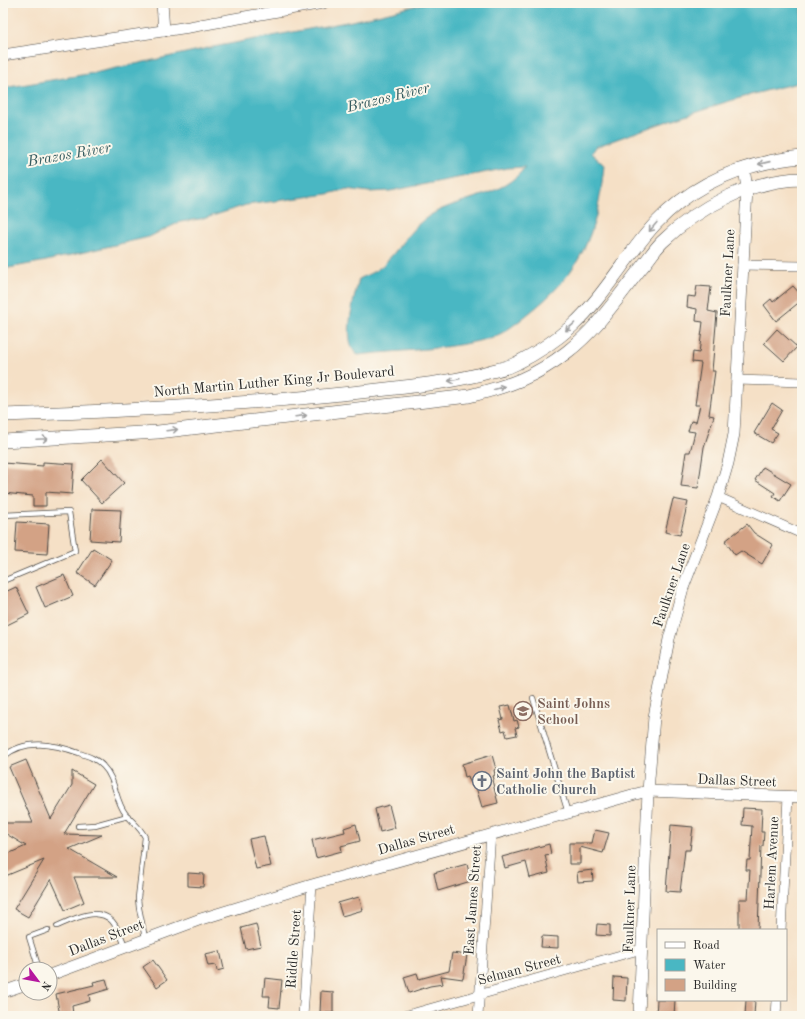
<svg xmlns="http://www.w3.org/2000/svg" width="805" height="1019" viewBox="0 0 805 1019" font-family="'Old Standard TT',serif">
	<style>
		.water { fill: #49b7c3; stroke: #3a7177 }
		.building { fill: #d3a285 }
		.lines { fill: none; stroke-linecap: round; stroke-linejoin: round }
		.service-casing { stroke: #494642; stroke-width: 6 }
		.minor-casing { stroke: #494642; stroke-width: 10 }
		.tertiary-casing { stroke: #494642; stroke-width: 12 }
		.secondary-casing { stroke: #494642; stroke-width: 14 }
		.service { stroke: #fff; stroke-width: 4.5 }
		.minor { stroke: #fff; stroke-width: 9 }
		.tertiary { stroke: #fff; stroke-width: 11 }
		.secondary { stroke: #fff; stroke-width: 13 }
		.oneway { stroke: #a0a0a0 }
		.labels { text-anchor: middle; stroke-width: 4; stroke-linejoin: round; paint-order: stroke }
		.street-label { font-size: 14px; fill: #2b2b2b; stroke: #fbf7ec }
		.education-label { font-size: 14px; font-weight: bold; fill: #785e54; stroke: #fbf7ec; text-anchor: start }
		.worship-label { font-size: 14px; font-weight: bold; fill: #5b616d; stroke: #fbf7ec; text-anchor: start }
		.water-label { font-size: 15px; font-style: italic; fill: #365c60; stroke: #fbf7ec }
	</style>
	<rect width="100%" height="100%" fill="#fbf7ec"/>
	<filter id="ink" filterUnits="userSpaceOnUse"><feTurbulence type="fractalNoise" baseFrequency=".025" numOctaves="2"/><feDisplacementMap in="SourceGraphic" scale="8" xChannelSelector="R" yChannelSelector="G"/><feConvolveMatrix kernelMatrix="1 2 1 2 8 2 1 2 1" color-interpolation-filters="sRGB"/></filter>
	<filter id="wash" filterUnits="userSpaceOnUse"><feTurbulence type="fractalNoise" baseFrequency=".012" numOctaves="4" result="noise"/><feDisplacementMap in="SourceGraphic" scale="16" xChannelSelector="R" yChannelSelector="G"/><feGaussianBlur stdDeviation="0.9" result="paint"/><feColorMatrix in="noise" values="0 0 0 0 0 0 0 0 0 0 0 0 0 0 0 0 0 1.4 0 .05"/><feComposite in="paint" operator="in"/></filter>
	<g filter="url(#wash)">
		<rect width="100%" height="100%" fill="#f5e0c6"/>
		<!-- water -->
		<path class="water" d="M427,3H802V82C733,97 661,123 595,147L591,153L604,165C598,232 582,272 528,314C518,322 505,333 493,337C452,350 401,350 358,355C340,344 355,295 359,279C367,275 379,270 385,263C400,248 410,228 429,216C458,197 503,198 525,167L508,168L390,191L369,192L347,189L328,194L246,205L206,218L180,222L149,237L46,261L3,269V88L94,73L213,47L352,21Z"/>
		<g id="blocks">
			<!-- building -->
			<g class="building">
				<path d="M697,286L711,287L708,311L717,313L712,371H715L709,415L714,416L704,447L698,488L681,486L686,452H690L695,432L688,431L691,421L696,422L700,405H695L701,363L692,362L693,352L699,353L703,322L696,321L697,309L687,307L688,296L695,297Z"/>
				<path d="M793,286L802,296V300L776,321L764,305L771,299L773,302Z"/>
				<path d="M777,329L797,347L784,361L764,343Z"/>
				<path d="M772,403L782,410L771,429L778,433L771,443L754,433Z"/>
				<path d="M102,459L124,483L102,503L81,480Z"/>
				<path d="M43,462L74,464L72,494L46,492V506H33V496L3,493V463L43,466Z"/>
				<path d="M763,467L791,484L780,501L773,496L775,493L755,480Z"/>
				<path d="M673,499L688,502L680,535L665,532Z"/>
				<path d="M92,509L121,510L119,542L90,540Z"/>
				<path d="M17,522L49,524L47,554L15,552Z"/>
				<path d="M747,524L754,533L773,545L762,564L741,551L735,555L725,541Z"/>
				<path d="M93,548L112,560L95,585L77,573Z"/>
				<path d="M64,575L73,596L45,608L36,587Z"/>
				<path d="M16,587L29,614L3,627V593Z"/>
				<path d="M510,705L514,721L517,720L519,727L515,728L517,735L507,737L505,730L502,731L499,720L503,719L500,707Z"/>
				<path d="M492,755L496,769L494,770L495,775L493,776L494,779L492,780L498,803L482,807L475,784L470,782L468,776L465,777L462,764Z"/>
				<path d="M26,760L51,819L72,785V771L94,784L64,834L102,835L69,849L117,877H74L84,902L65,910L51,879L28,917L14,909L44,860L3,877V856L26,846L3,832V823H33L9,767Z"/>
				<path d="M389,805L395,828L380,832L375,809Z"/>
				<path d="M743,808L762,809L761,832H764L763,846H761L758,930H739V899H748L750,870H746L747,860H750L752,826L742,825Z"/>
				<path d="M356,824L360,841L341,846L342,851L316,858L312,840L345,832L344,828Z"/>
				<path d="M671,825L693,827L690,850H685L680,892L666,891Z"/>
				<path d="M595,830L609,833L603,853L580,847V864H569V843H592Z"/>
				<path d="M264,836L271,866L256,869L249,839Z"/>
				<path d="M549,844L551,854L545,855L549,873L530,878L526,862L505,868L502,857Z"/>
				<path d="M467,864L471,881L438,891L434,873Z"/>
				<path d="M592,870L593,881L578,882L577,872Z"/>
				<path d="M188,873L204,874L203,887L188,886Z"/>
				<path d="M359,897L363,910L342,916L338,903Z"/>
				<path d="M256,924L261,946L246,949L241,928Z"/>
				<path d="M597,924L610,925V936L596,935Z"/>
				<path d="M542,936L558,937V948L541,947Z"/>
				<path d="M220,951L224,969L217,971L216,965L208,966L205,954Z"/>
				<path d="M452,953L467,955L463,979L441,976L443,984L430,986L409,993L404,977L417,973L419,979L449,971Z"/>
				<path d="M153,960L167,980L157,987L143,967Z"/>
				<path d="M614,977L627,978L626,1001L613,1000Z"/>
				<path d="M265,978L282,980L279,1008L269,1007L270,996H263Z"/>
				<path d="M106,979L109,989L89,995L90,1001L72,1006L73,1014L60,1016L56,994L94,985L93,982Z"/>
				<path d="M321,991L333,992V1013H320Z"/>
				<path d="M657,1000H675L674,1016H656Z"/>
				<path d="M746,1000H755L754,1016H745Z"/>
			</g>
		</g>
	</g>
	<g filter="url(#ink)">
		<use href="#blocks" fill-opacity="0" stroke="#494642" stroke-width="1"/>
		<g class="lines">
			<!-- service casing -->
			<g class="service-casing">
				<g id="service">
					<path d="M3,515L69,512L75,551L3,581"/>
					<path d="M533,698L568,813"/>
					<path d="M3,757C25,738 54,744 79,753C88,756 97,759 103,766C116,779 115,800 125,813C132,822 140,827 145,837L138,898L139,908L145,938"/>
					<path d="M78,826L95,825L128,816"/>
					<path d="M57,926C73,919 97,906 112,921C118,928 122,938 125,946"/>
					<path d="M39,969L29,937L48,930"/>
				</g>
			</g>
			<!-- minor casing -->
			<g class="minor-casing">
				<g id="minor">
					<path d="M742,265L802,266"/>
					<path d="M737,380L802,382"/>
					<path d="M718,497L802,534"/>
					<path d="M781,930L788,797"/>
					<path d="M303,1016L312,885"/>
					<path d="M404,1016L642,949"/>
					<path d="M478,1016L491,834"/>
					<path d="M776,1016L777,1000"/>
				</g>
			</g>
			<!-- tertiary casing -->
			<g class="tertiary-casing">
				<g id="tertiary">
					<path d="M162,3L164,31"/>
					<path d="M3,55L189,27L323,3"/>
					<path d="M50,975L201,919L312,885L632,795L648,791L802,797"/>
					<path d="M3,992L26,984"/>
					<path d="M639,1016L648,791L654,717L669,639L683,588L718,497L728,463L734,434L747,189L744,168"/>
				</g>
			</g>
			<!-- secondary casing -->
			<g class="secondary-casing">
				<g id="secondary">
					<path d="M3,415C131,411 260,404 387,389C423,385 458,381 492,371C500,369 510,367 517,363C537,353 556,340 572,326C605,296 626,255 656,223C695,182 747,162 802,157"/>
					<path d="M3,441L158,432L469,396C509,386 535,377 567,352C597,329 618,297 641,268C648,260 654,250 662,242C698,207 750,180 802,179"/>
				</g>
			</g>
			<!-- service -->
			<use href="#service" class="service"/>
			<!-- minor -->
			<use href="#minor" class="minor"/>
			<!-- tertiary -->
			<use href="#tertiary" class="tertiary"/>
			<!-- secondary -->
			<use href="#secondary" class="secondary"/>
		</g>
		<!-- one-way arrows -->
		<defs><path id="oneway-shaft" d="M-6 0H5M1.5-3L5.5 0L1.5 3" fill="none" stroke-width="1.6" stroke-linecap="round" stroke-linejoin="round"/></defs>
		<g class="oneway">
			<use href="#oneway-shaft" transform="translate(764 163) rotate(167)"/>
			<use href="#oneway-shaft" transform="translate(653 227) rotate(130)"/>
			<use href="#oneway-shaft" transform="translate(570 327) rotate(139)"/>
			<use href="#oneway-shaft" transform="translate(454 380) rotate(168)"/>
			<use href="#oneway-shaft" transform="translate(499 388) rotate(-16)"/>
			<use href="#oneway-shaft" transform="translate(301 416) rotate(-7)"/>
			<use href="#oneway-shaft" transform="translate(172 430) rotate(-7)"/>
			<use href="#oneway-shaft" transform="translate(42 439) rotate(-3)"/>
		</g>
	</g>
	<!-- icons -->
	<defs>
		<g id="school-ring" transform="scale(1)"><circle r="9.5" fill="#fbf7ec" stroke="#8d6e63" stroke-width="1.5"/><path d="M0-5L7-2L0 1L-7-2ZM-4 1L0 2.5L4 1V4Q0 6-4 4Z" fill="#8d6e63"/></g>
		<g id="church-ring" transform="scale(1)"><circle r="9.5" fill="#fbf7ec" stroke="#6b7280" stroke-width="1.5"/><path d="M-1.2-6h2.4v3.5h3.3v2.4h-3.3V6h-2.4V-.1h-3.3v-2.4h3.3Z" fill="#6b7280"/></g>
	</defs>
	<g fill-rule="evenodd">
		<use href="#school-ring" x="523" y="711"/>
		<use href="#church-ring" x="482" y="781"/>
	</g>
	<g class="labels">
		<!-- street labels -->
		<g class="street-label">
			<text transform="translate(727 273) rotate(-87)" y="5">Faulkner Lane</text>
			<text transform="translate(274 381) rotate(-5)" y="5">North Martin Luther King Jr Boulevard</text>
			<text transform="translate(671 585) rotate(-71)" y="5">Faulkner Lane</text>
			<text transform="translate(737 780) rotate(2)" y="5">Dallas Street</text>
			<text transform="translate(416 839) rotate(-16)" y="5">Dallas Street</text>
			<text transform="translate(771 863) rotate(-87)" y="5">Harlem Avenue</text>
			<text transform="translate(472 900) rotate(-86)" y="5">East James Street</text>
			<text transform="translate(629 909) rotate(-88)" y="5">Faulkner Lane</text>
			<text transform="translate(106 937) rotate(-21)" y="5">Dallas Street</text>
			<text transform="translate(293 949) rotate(-86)" y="5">Riddle Street</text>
			<text transform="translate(519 969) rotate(-15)" y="5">Selman Street</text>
		</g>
		<!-- education labels -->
		<g class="education-label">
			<text x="537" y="708">Saint Johns<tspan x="537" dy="16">School</tspan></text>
		</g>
		<!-- worship labels -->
		<g class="worship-label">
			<text x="496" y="778">Saint John the Baptist<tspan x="496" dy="16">Catholic Church</tspan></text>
		</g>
		<!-- water labels -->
		<g class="water-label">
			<text transform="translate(388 97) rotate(-14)" y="5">Brazos River</text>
			<text transform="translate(69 154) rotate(-10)" y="5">Brazos River</text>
		</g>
	</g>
	<!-- margin -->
	<rect width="805" height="1019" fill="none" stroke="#fbf7ec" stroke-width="16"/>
	<!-- legend -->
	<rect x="657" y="929" width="130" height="72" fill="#fbf7ec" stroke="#a8a59f"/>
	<rect x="665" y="942" width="20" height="6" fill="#ffffff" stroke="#a8a59f"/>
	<text x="693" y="949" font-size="12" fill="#2b2b2b">Road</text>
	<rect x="665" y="959" width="20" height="12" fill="#49b7c3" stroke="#a8a59f"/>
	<text x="693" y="969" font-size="12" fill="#2b2b2b">Water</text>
	<rect x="665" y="979" width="20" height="12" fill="#d3a285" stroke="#a8a59f"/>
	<text x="693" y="989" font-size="12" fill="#2b2b2b">Building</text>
	<!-- north arrow -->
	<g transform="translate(38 981) rotate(122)"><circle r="19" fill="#fbf7ec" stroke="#a8a59f"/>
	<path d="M0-3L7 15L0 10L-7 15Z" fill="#b5179e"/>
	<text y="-6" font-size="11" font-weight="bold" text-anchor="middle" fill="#2b2b2b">N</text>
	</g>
</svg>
